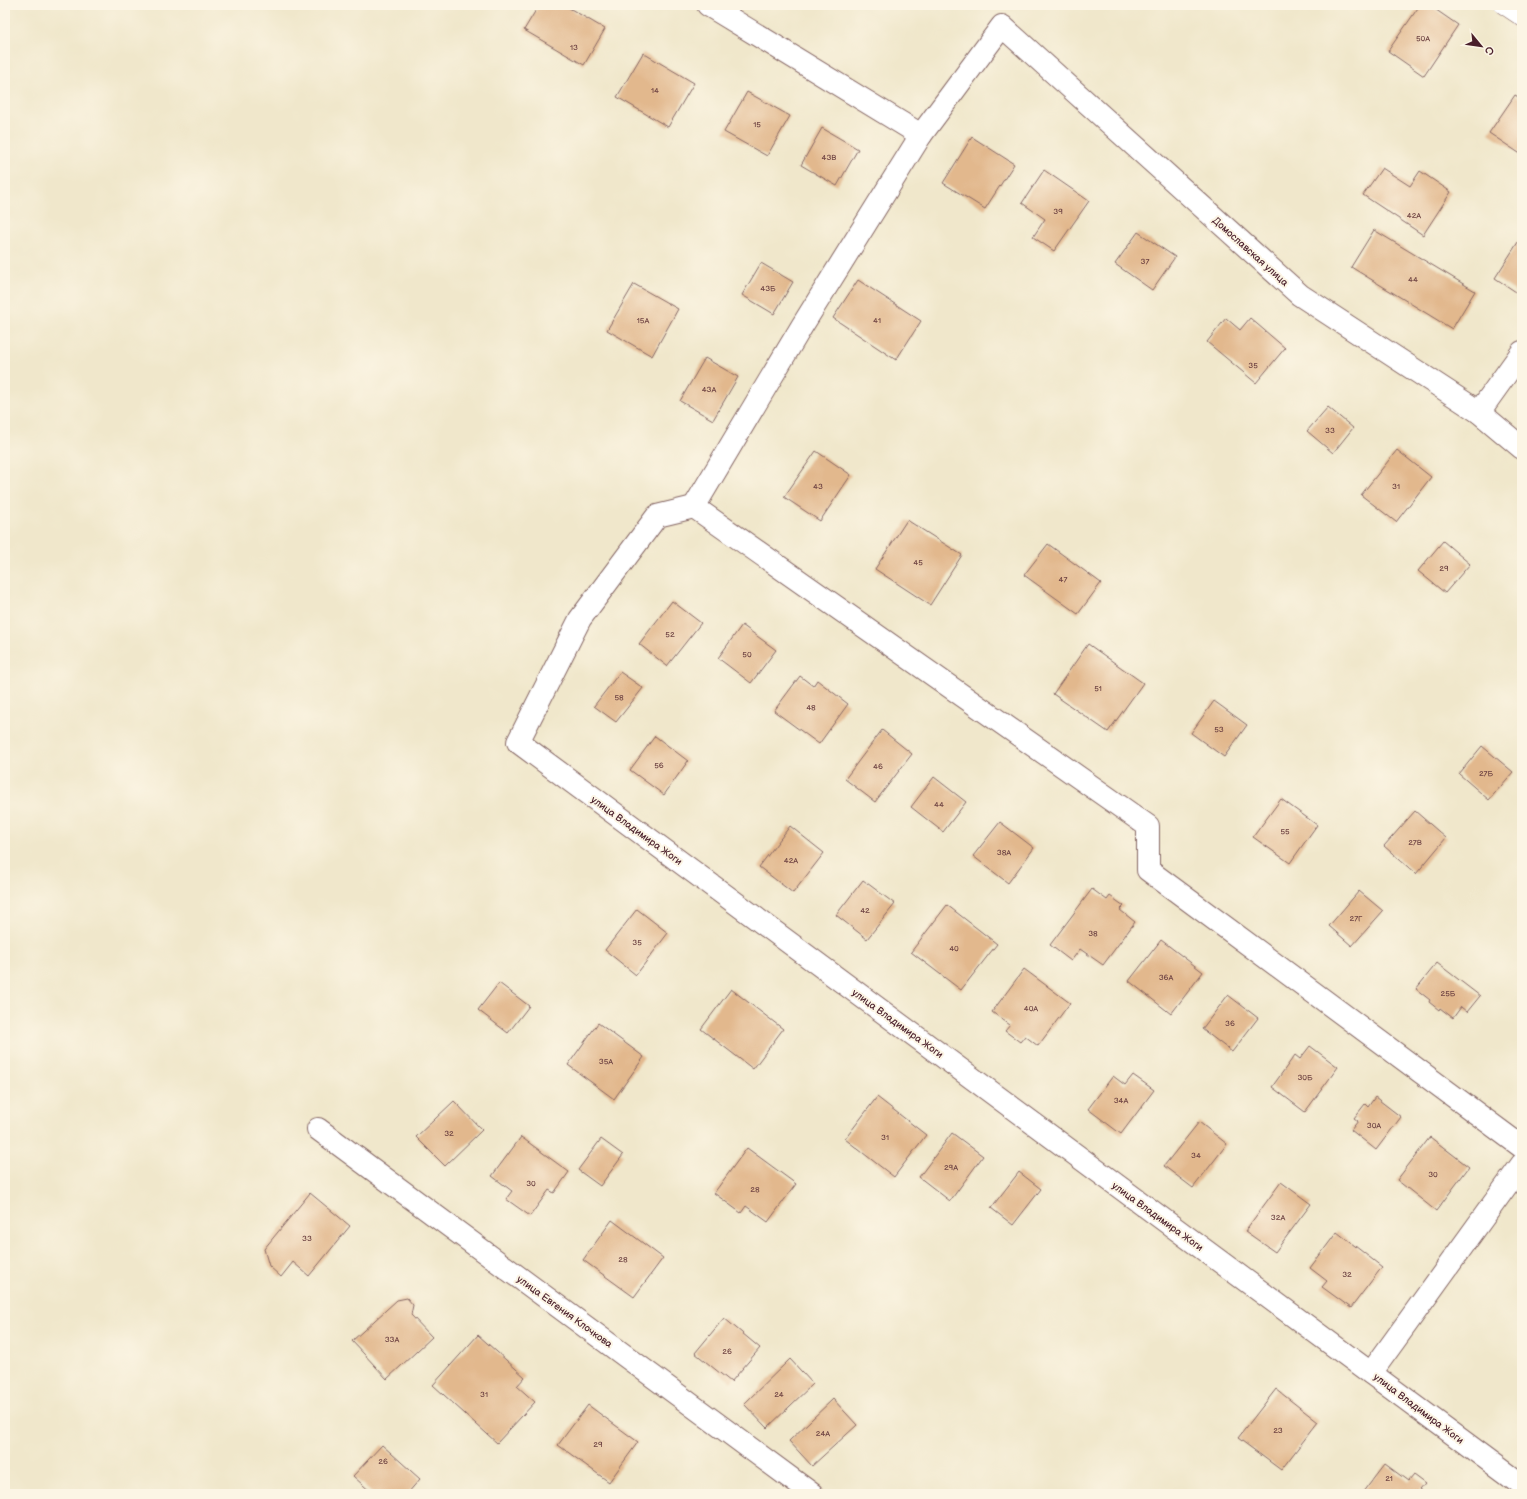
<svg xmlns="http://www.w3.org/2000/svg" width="1527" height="1499" viewBox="0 0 1527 1499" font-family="'Balsamiq Sans',sans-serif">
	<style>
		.building { fill: #e2b88d }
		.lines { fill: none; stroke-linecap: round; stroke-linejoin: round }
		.lane-casing { stroke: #846563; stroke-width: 16 }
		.street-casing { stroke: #846563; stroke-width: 24 }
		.lane { stroke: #fff; stroke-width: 15 }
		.street { stroke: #fff; stroke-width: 22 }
		.labels { text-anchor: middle; stroke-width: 4; stroke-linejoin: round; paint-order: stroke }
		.number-label { font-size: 8px; fill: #704544 }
		.street-label { font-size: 10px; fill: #4a1f2b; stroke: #fcf5e5 }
	</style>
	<rect width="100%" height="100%" fill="#fcf5e5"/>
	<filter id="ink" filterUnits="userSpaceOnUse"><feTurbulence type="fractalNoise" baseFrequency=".025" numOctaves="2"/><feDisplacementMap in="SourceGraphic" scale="8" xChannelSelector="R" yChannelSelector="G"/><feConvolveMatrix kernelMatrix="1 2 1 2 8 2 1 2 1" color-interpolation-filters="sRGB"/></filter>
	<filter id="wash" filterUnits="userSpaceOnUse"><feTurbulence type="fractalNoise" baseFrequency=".012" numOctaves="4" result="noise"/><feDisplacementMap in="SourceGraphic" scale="16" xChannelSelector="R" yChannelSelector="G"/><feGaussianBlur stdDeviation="0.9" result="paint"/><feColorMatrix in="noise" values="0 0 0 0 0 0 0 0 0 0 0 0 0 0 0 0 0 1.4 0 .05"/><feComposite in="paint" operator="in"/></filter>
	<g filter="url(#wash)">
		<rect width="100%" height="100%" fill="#f0e7cb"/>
		<g id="blocks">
			<!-- building -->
			<g class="building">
				<path d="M539,5H564L605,29L584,65L524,30Z"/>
				<path d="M1420,5H1429L1458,25L1424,76L1388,51Z"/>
				<path d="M643,53L694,83L668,127L617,97Z"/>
				<path d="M747,92L790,116L767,156L724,132Z"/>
				<path d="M1515,95L1522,99V155L1489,133Z"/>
				<path d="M822,128L858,149L837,186L801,165Z"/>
				<path d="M972,137L1014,164L985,209L943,183Z"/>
				<path d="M1382,168L1410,186L1420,171L1451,192L1423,235L1363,195Z"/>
				<path d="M1044,170L1089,201L1054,251L1033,237L1045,219L1022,203Z"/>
				<path d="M1374,230L1475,291L1452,329L1351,267Z"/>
				<path d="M1138,232L1175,257L1152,290L1115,264Z"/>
				<path d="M1520,239L1522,241V296L1495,278Z"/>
				<path d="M761,263L793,282L774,314L742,295Z"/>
				<path d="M858,280L921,321L896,360L833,318Z"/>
				<path d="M634,284L678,309L652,356L607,330Z"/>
				<path d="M1226,318L1240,330L1250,318L1285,348L1256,383L1207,342Z"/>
				<path d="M705,358L738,377L713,420L680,401Z"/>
				<path d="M1328,407L1353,428L1333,453L1307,431Z"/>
				<path d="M1397,450L1431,477L1396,522L1361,495Z"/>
				<path d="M816,451L851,475L820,521L784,497Z"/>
				<path d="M907,520L962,555L930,605L875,569Z"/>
				<path d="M1443,541L1470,564L1445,593L1418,571Z"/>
				<path d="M1048,544L1101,583L1078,614L1024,575Z"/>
				<path d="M672,601L701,623L667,666L639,644Z"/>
				<path d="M742,625L776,650L751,683L718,658Z"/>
				<path d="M1088,644L1143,683L1108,732L1053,694Z"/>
				<path d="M620,672L643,688L616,722L594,706Z"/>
				<path d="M800,676L813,686L817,680L848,704L819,744L774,711Z"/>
				<path d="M1214,701L1247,725L1224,757L1191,733Z"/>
				<path d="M882,730L912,754L875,802L845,779Z"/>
				<path d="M655,736L688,761L664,795L630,770Z"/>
				<path d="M1482,746L1513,772L1489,800L1459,774Z"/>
				<path d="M934,777L966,802L943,832L911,807Z"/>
				<path d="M1281,799L1317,825L1290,863L1253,837Z"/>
				<path d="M1415,811L1446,838L1416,874L1384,846Z"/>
				<path d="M1000,822L1034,848L1008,883L973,856Z"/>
				<path d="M790,826L824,853L793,893L759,867Z"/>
				<path d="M863,880L895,904L867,939L836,915Z"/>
				<path d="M1092,889L1107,900L1110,896L1124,906L1120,910L1135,922L1103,965L1080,949L1071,961L1050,945Z"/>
				<path d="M1359,891L1383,911L1352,946L1329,926Z"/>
				<path d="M947,905L997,944L961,990L911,952Z"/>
				<path d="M637,909L668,933L636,975L605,950Z"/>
				<path d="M1161,940L1203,972L1171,1014L1129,981Z"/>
				<path d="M1437,963L1480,996L1467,1012L1461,1007L1453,1018L1440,1008L1439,1010L1429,1002L1430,1000L1416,989Z"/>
				<path d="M1024,969L1070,1003L1038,1046L1025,1036L1020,1042L1005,1031L1010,1025L992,1012Z"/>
				<path d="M499,983L529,1006L508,1033L478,1010Z"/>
				<path d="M731,989L783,1029L753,1069L701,1029Z"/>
				<path d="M1228,995L1258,1018L1232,1052L1202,1029Z"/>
				<path d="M598,1023L644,1057L614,1099L568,1065Z"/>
				<path d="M1310,1046L1338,1067L1305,1112L1272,1087L1295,1055L1300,1059Z"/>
				<path d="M1133,1075L1154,1090L1121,1134L1088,1109L1113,1076L1125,1085Z"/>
				<path d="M877,1097L926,1135L894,1177L845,1139Z"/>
				<path d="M1375,1097L1401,1117L1376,1150L1351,1130L1358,1121L1354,1118L1365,1104L1368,1107Z"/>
				<path d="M454,1101L482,1130L445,1166L416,1137Z"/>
				<path d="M1199,1122L1227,1144L1193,1188L1164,1166Z"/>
				<path d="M952,1133L983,1156L950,1201L919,1177Z"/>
				<path d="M521,1137L569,1172L554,1193L549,1190L530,1216L506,1199L512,1191L492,1176Z"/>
				<path d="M1430,1137L1469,1167L1436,1211L1397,1180Z"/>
				<path d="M601,1139L623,1155L600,1186L578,1170Z"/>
				<path d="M747,1148L796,1184L768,1222L746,1206L741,1213L714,1193Z"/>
				<path d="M1019,1172L1041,1189L1013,1225L991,1208Z"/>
				<path d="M1281,1182L1311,1204L1275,1252L1245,1231Z"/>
				<path d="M310,1193L350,1226L309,1276L293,1262L281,1277L269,1266L264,1249Z"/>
				<path d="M612,1220L663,1258L634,1297L583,1260Z"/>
				<path d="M1337,1232L1382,1267L1351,1308L1322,1287L1327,1281L1310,1268Z"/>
				<path d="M407,1298L413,1305L411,1315L432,1337L387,1379L352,1341L397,1300Z"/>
				<path d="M724,1318L760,1348L731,1382L695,1353Z"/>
				<path d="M478,1335L525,1377L517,1386L535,1402L497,1443L433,1385Z"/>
				<path d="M790,1359L813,1384L767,1428L744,1404Z"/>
				<path d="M1276,1389L1318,1422L1281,1470L1238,1438Z"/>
				<path d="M833,1399L857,1425L812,1466L789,1441Z"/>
				<path d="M588,1405L638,1442L609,1482L558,1445Z"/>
				<path d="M382,1445L420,1479L407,1494H373L353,1476Z"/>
				<path d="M1385,1464L1408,1481L1413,1475L1425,1484L1420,1490L1425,1494H1362Z"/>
			</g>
		</g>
	</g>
	<g filter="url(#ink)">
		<use href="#blocks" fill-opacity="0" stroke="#846563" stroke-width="1"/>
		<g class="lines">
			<!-- lane casing -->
			<g class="lane-casing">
				<path id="lane" d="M1501,5L1522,19"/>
			</g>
			<!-- street casing -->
			<g class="street-casing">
				<g id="street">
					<path d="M708,5L921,135"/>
					<path d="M1479,412L1522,352"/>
					<path d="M1522,448L1479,412L1300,295L1002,26L921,135L802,326L694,507L1148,826V870L1522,1147"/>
					<path d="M694,507L657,516L580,619L518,742L1522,1485"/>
					<path d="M318,1129L812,1494"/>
					<path d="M1371,1373L1522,1164"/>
				</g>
			</g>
			<!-- lane -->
			<use href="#lane" class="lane"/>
			<!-- street -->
			<use href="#street" class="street"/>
		</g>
	</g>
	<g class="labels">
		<!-- number labels -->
		<g class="number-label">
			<text x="1423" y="41">50А</text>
			<text x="574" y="50">13</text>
			<text x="655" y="93">14</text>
			<text x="757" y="127">15</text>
			<text x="829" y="160">43В</text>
			<text x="1058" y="214">39</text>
			<text x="1414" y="218">42А</text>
			<text x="1145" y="264">37</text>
			<text x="1413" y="282">44</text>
			<text x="768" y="291">43Б</text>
			<text x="643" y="323">15А</text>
			<text x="877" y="323">41</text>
			<text x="1253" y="368">35</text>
			<text x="709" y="392">43А</text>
			<text x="1330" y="433">33</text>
			<text x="818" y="489">43</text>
			<text x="1396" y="489">31</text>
			<text x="918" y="565">45</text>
			<text x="1444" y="571">29</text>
			<text x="1063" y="582">47</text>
			<text x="670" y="637">52</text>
			<text x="747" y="657">50</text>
			<text x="1098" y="691">51</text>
			<text x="619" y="700">58</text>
			<text x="811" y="710">48</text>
			<text x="1219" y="732">53</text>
			<text x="659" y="768">56</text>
			<text x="878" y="769">46</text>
			<text x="1486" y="776">27Б</text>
			<text x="939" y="807">44</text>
			<text x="1285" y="834">55</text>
			<text x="1415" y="845">27В</text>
			<text x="1004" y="855">38А</text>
			<text x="791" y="863">42А</text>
			<text x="865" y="913">42</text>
			<text x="1356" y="921">27Г</text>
			<text x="1093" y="936">38</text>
			<text x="637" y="945">35</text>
			<text x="954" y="951">40</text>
			<text x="1166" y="980">36А</text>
			<text x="1448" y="996">25Б</text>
			<text x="1031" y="1011">40А</text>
			<text x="1230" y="1026">36</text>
			<text x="606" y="1064">35А</text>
			<text x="1305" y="1080">30Б</text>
			<text x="1121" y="1103">34А</text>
			<text x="1374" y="1128">30А</text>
			<text x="449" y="1136">32</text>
			<text x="885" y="1140">31</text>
			<text x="1196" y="1158">34</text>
			<text x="951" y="1170">29А</text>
			<text x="1433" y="1177">30</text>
			<text x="531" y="1186">30</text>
			<text x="755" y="1192">28</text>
			<text x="1278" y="1220">32А</text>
			<text x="307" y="1241">33</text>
			<text x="623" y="1262">28</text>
			<text x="1347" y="1277">32</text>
			<text x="392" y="1342">33А</text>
			<text x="727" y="1354">26</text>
			<text x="484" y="1397">31</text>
			<text x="779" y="1397">24</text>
			<text x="1278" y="1433">23</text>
			<text x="823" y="1436">24А</text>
			<text x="598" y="1447">29</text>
			<text x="383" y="1464">26</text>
			<text x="1389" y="1481">21</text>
		</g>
		<!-- street labels -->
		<g class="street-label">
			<text transform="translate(1251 251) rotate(42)" y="4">Домославская улица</text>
			<text transform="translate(637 830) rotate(36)" y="4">улица Владимира Жоги</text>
			<text transform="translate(898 1023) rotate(36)" y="4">улица Владимира Жоги</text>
			<text transform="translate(1158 1216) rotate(36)" y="4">улица Владимира Жоги</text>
			<text transform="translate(565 1311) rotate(36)" y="4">улица Евгения Клочкова</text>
			<text transform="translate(1419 1408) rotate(37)" y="4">улица Владимира Жоги</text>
		</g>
	</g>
	<!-- margin -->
	<rect width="1527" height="1499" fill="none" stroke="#fcf5e5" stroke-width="20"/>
	<!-- north arrow -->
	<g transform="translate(1481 46) rotate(119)" stroke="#fcf5e5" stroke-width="3" paint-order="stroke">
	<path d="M0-3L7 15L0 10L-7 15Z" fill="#4a1f2b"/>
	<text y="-6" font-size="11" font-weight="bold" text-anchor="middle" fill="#4a1f2b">С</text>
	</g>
</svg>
